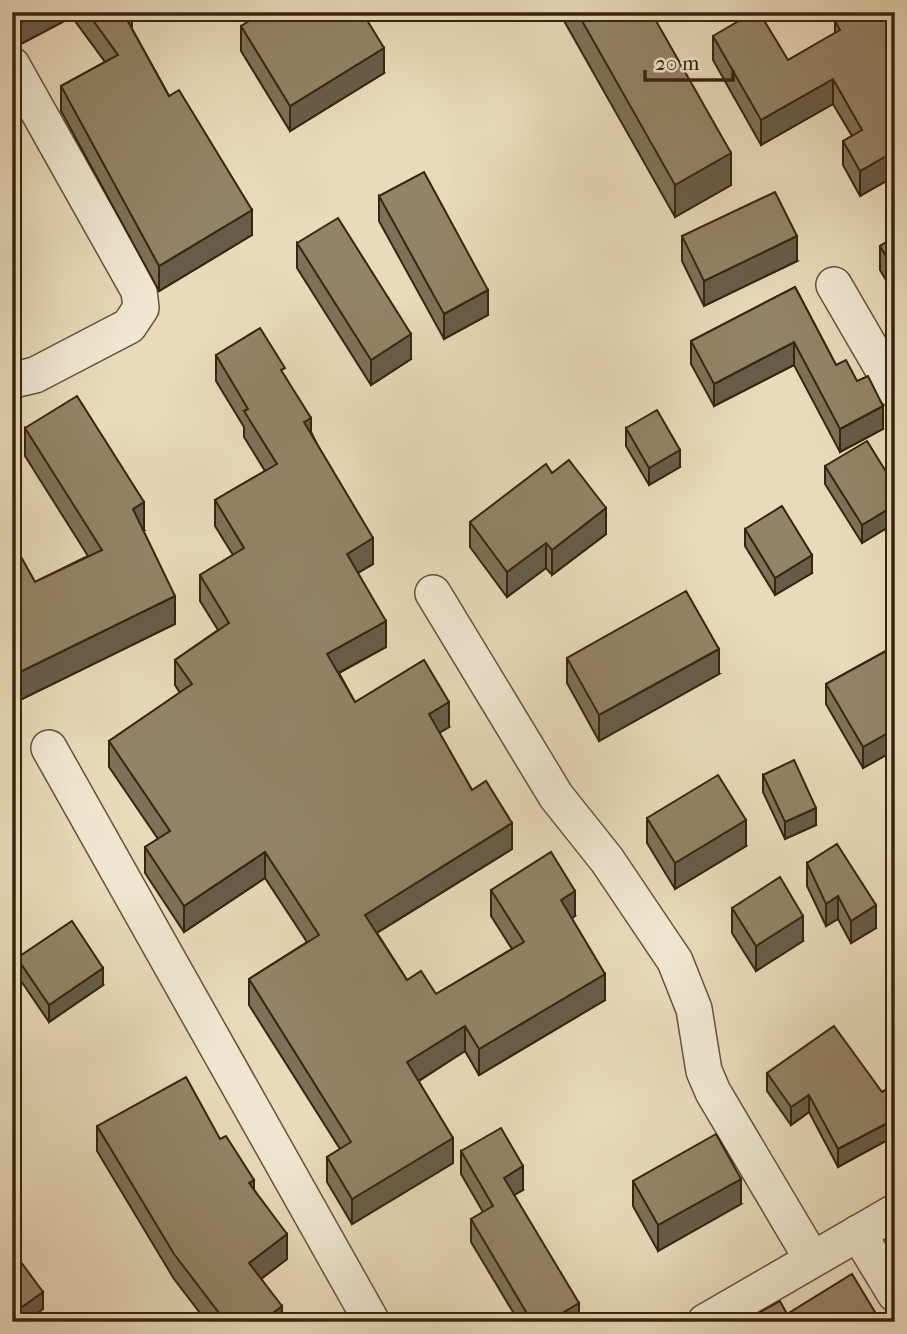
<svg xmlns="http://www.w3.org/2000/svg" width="907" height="1334" viewBox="0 0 907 1334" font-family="'IM FELL French Canon',serif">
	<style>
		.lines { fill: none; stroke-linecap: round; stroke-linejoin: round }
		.street-casing { stroke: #63523a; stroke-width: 38 }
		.street { stroke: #f0e7d2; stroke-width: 35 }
		.wall { fill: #7e7159; stroke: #37250f; stroke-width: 2 }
		.shaded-wall { fill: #675c49; stroke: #37250f; stroke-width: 2 }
		.building { fill: #938368; stroke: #37250f; stroke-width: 2 }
	</style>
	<rect width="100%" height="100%" fill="#e8daba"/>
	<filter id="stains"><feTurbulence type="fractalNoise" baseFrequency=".00286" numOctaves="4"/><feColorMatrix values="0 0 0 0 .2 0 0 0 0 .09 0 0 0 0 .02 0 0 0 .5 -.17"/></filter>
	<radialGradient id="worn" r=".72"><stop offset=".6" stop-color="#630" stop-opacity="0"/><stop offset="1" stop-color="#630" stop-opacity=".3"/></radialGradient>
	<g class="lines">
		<!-- street casing -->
		<g class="street-casing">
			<g id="street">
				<path d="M12,65L139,291L141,308L129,326L35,375L18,379L12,375"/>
				<path d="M834,285L895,390"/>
				<path d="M433,593L556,796L607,860L675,961L694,1009L704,1071L713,1092L812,1259"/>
				<path d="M49,748L372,1322"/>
				<path d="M858,1233L895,1294"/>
				<path d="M705,1322L895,1212"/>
			</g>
		</g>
		<!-- street -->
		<use href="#street" class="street"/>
	</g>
	<!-- wall -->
	<g class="wall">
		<path d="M12,12H130L132,29L169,96L252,235L159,291L61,111V86L105,62L72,17L17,46L12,38Z"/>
		<path d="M559,12H651L731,185L675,217Z"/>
		<path d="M895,12V176L860,196L843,165V141L852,136L833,104L761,145L713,60V36L788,60L835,33V21Z"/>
		<path d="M241,26L384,73L290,131L241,51Z"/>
		<path d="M379,196L488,315L444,339L379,221Z"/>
		<path d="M682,236L797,261L704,306L682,261Z"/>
		<path d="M895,237V295L880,270V246Z"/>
		<path d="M297,243L411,359L371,385L297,268Z"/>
		<path d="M795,287L836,365L883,429L840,452L794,365L714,406L691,364V341Z"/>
		<path d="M216,355L285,376L373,564L358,573L386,647L339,673L355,702L449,727L439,733L472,790L512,849L377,933L407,980L436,994L512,949L491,916V890L575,916L571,919L605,1000L479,1075L465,1051L419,1081L453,1163L352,1224L327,1182V1157L340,1149L249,1005V979L307,942L265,878L184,932L145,873V847L158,839L109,767V741L180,693L175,685V660L218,630L200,601V575L233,555L215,526V500L265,471L244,437V427L216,381Z"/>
		<path d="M25,428L144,530H143L175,624L14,703L12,700V541L35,582L88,556L25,456Z"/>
		<path d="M626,428L680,467L649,485L626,446Z"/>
		<path d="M825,466L895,486V523L862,543L825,484Z"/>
		<path d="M552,473L606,534L552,575L546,568L507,597L470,547V522Z"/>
		<path d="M745,529L812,573L775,595L745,546Z"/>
		<path d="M895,554V588L889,578V557Z"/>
		<path d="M895,593V618L893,615V594Z"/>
		<path d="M895,646V750L863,768L826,704V684Z"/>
		<path d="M567,658L719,674L599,741L567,683Z"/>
		<path d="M763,775L816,825L785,839L763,792Z"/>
		<path d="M647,818L746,846L675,889L647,843Z"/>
		<path d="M807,863L876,928L851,943L838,919L826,926L807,886Z"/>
		<path d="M895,888V915L893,912V889Z"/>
		<path d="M732,908L803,941L756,971L732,933Z"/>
		<path d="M17,958L103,985L49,1022L17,975Z"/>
		<path d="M767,1073L882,1092L895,1085V1136L838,1167L809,1112L791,1125L767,1091Z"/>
		<path d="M97,1126L220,1139L254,1190L287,1259L261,1279L282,1322H207L174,1279L97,1151Z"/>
		<path d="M461,1151L523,1190L514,1195L579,1322H519L471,1242V1219L483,1212L461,1174Z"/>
		<path d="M633,1181L741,1204L658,1251L633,1206Z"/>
	</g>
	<!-- shaded-wall -->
	<g class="shaded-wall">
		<path d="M34,12H72V17L17,46V21Z"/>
		<path d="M132,14V39L126,18Z"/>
		<path d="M384,48V73L290,131V106Z"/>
		<path d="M833,79V104L761,145V120Z"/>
		<path d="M895,151V176L860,196V171Z"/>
		<path d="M731,153V185L675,217V185Z"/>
		<path d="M252,210V235L159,291V266Z"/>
		<path d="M797,236V261L704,306V281Z"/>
		<path d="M488,290V315L444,339V314Z"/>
		<path d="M411,334V359L371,385V360Z"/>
		<path d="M794,342V365L714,406V384Z"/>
		<path d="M883,406V429L840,452V429Z"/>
		<path d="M311,418V443L304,422Z"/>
		<path d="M680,450V467L649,485V468Z"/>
		<path d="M144,502V530L133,537V509Z"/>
		<path d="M895,505V523L862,543V525Z"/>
		<path d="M606,508V534L552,575V550Z"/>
		<path d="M373,538V564L347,579V554Z"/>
		<path d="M546,543V568L507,597V572Z"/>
		<path d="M812,555V573L775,595V578Z"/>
		<path d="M175,596V624L14,703V675Z"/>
		<path d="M386,621V647L327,679V654Z"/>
		<path d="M719,649V674L599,741V715Z"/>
		<path d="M449,702V727L429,739V714Z"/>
		<path d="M895,729V750L863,768V747Z"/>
		<path d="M816,808V825L785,839V822Z"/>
		<path d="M746,820V846L675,889V863Z"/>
		<path d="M512,823V849L365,940V915Z"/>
		<path d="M265,852V878L184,932V906Z"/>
		<path d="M575,891V916L561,926V900Z"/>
		<path d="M838,896V919L826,926V904Z"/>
		<path d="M876,905V928L851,943V921Z"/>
		<path d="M803,916V941L756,971V946Z"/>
		<path d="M103,968V985L49,1022V1005Z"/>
		<path d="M605,974V1000L479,1075V1049Z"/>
		<path d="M465,1026V1051L407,1088V1062Z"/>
		<path d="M809,1095V1112L791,1125V1107Z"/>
		<path d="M895,1119V1136L838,1167V1149Z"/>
		<path d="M453,1138V1163L352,1224V1199Z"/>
		<path d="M523,1166V1190L504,1201V1178Z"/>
		<path d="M741,1179V1204L658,1251V1225Z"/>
		<path d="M254,1180V1205L249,1183Z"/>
		<path d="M287,1234V1259L249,1288V1263Z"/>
		<path d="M43,1292V1309L26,1322H12V1314Z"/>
		<path d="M579,1303V1322H547Z"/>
		<path d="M282,1306V1322H261Z"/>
	</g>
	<!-- building -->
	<g class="building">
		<path d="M12,12H34L17,21Z"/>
		<path d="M87,12H130L132,14L126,18L169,96L179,90L252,210L159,266L61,86L118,55Z"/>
		<path d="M263,12H362L384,48L290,106L241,26Z"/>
		<path d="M577,12H651L731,153L675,185Z"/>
		<path d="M754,12H759L788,60L840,30L835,21L849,12H895V151L860,171L843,141L862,130L833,79L761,120L713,36Z"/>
		<path d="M424,172L488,290L444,314L379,196Z"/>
		<path d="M775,192L797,236L704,281L682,236Z"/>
		<path d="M338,218L411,334L371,360L297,243Z"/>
		<path d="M895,237V271L880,246Z"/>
		<path d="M795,287L836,365L846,360L857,381L868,376L883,406L840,429L794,342L714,384L691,341Z"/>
		<path d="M260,328L285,368L281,370L311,418L304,422L373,538L347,554L386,621L327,654L355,702L424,660L449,702L429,714L472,790L486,781L512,823L365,915L407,980L421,971L436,994L524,942L491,890L551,852L575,891L561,900L605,974L479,1049L465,1026L407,1062L453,1138L352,1199L327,1157L351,1142L249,979L319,935L265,852L184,906L145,847L170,831L109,741L192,684L175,660L229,623L200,575L244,548L215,500L277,464L244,411L248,409L216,355Z"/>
		<path d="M77,396L144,502L133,509L175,596L14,675L12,672V541L35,582L102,550L25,428Z"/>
		<path d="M657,410L680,450L649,468L626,428Z"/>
		<path d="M867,441L895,486V505L862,525L825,466Z"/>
		<path d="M569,460L606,508L552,550L546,543L507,572L470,522L546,464L552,473Z"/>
		<path d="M782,506L812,555L775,578L745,529Z"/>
		<path d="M895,554V568L889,557Z"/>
		<path d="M686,591L719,649L599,715L567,658Z"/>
		<path d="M895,646V729L863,747L826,684Z"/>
		<path d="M794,760L816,808L785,822L763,775Z"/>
		<path d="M718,775L746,820L675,863L647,818Z"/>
		<path d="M837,844L876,905L851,921L838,896L826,904L807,863Z"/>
		<path d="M780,877L803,916L756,946L732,908Z"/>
		<path d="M72,921L103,968L49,1005L17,958Z"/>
		<path d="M834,1026L882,1092L895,1085V1119L838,1149L809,1095L791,1107L767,1073Z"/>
		<path d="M186,1077L220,1139L226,1136L254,1180L249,1183L287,1234L249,1263L282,1306L261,1322H226L174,1254L97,1126Z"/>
		<path d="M501,1128L523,1166L504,1178L579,1303L547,1322H532L471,1219L493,1206L461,1151Z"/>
		<path d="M716,1134L741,1179L658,1225L633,1181Z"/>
		<path d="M12,1250L43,1292L12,1314Z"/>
		<path d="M852,1274L881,1322H743L780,1301L787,1314Z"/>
	</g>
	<!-- margin -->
	<rect width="907" height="1334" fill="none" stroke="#e8daba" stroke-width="42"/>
	<rect x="14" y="14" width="879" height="1306" fill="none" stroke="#37250f" stroke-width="3.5"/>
	<rect x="21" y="21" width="865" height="1292" fill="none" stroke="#37250f" stroke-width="2"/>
	<!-- scale -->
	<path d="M645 70v10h88v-10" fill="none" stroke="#37250f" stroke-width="3.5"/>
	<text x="655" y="70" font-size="21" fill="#37250f" stroke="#f0e7d2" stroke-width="5" paint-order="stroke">20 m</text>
	<rect width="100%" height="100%" filter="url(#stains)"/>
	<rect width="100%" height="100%" fill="url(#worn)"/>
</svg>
